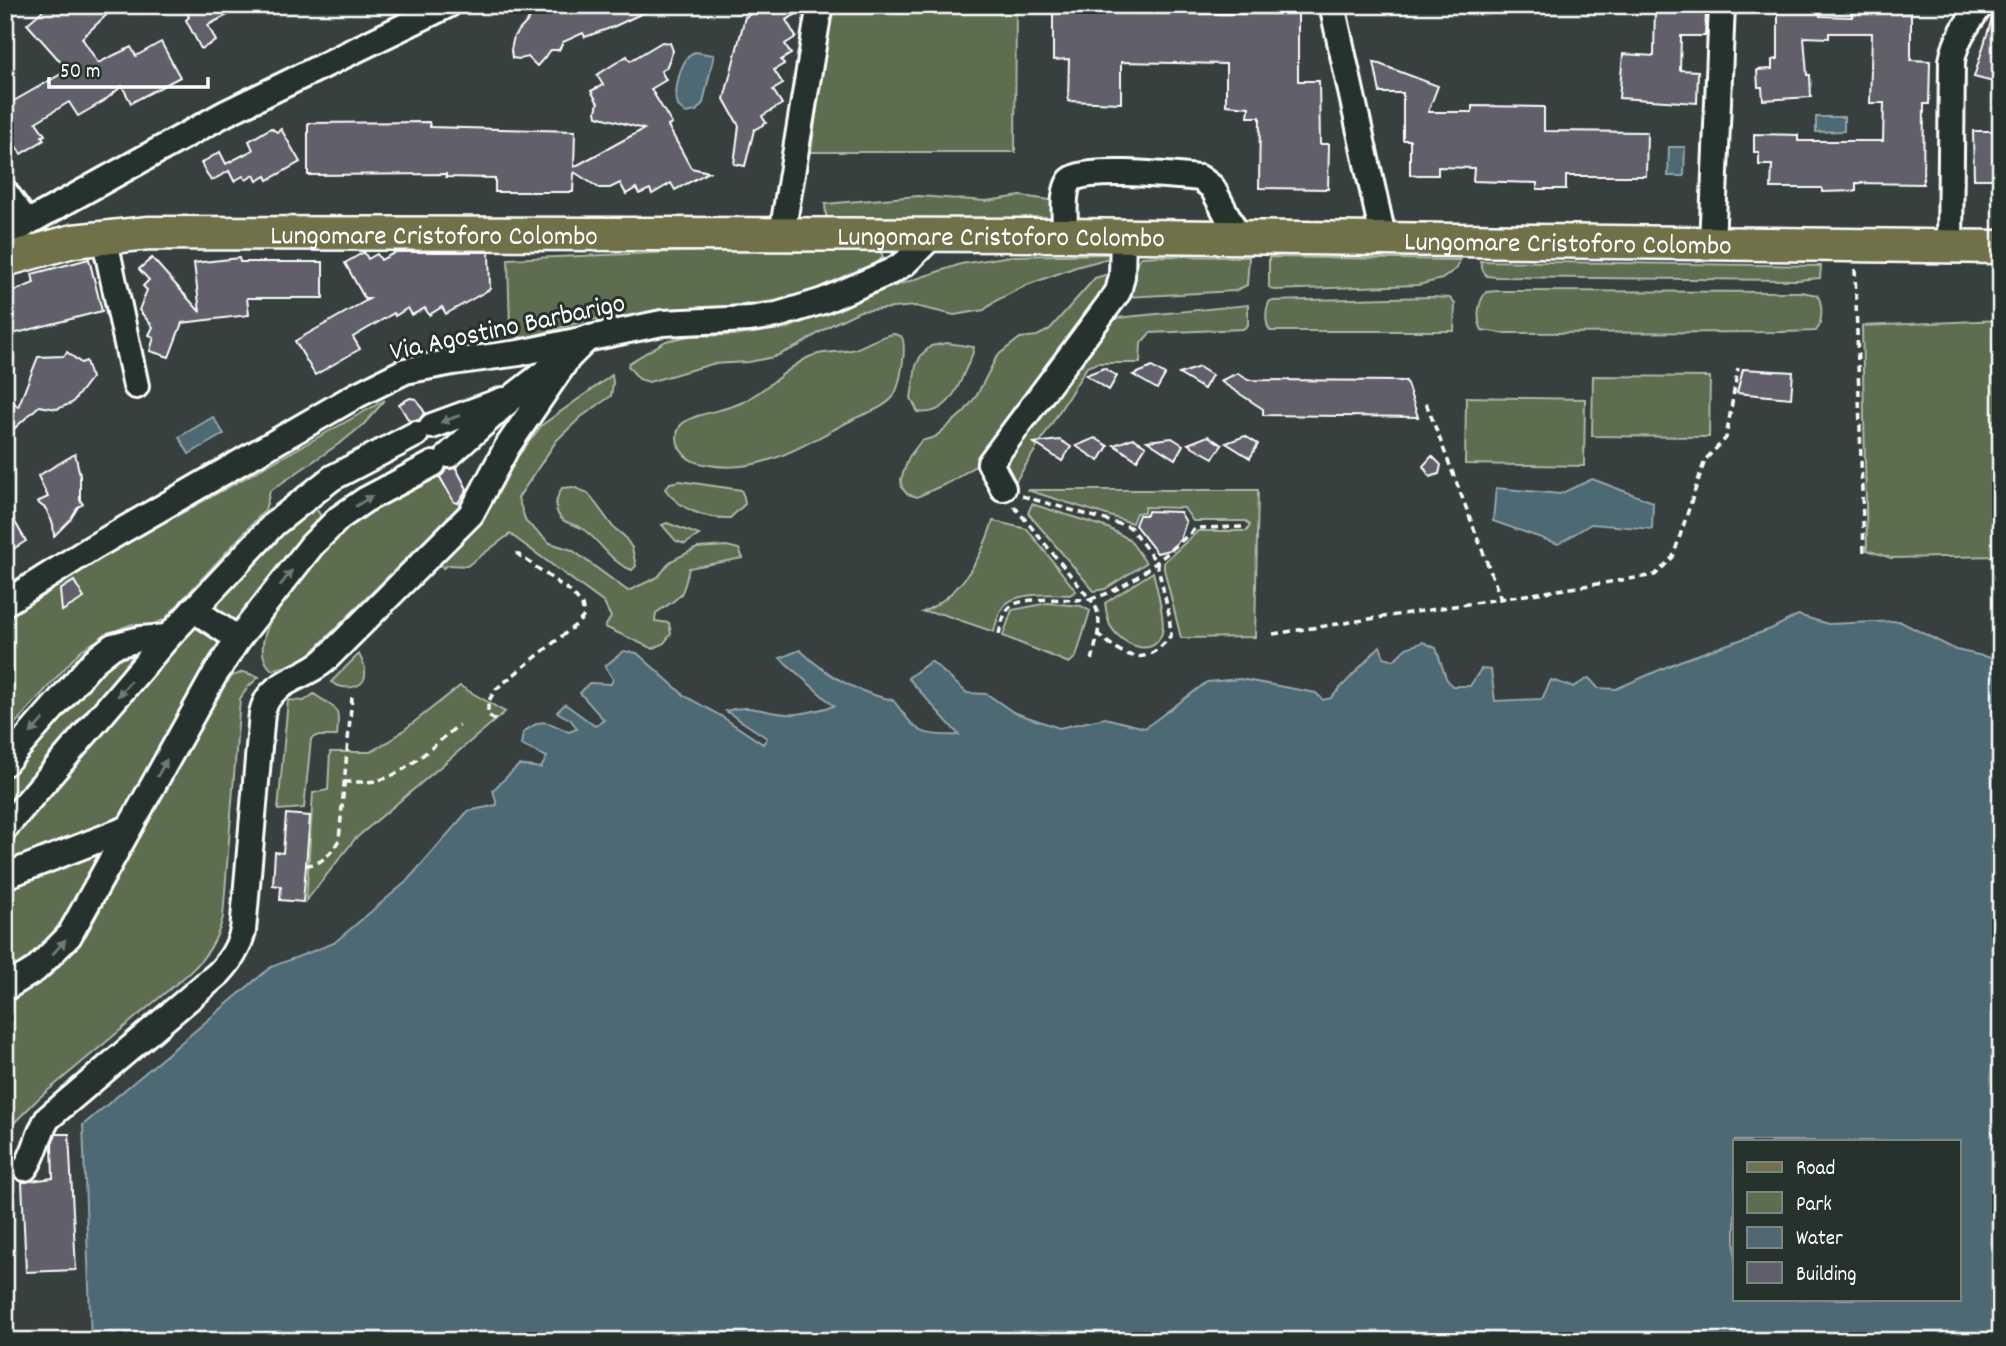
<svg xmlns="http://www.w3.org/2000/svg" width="2006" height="1346" viewBox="0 0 2006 1346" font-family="Dekko,sans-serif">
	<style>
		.green { fill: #5d6d4f; stroke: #aeb6a7; stroke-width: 2 }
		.water { fill: #4e6973; stroke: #95a5ab; stroke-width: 2; fill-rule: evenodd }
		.building { fill: #605e6a; stroke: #fff; stroke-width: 2 }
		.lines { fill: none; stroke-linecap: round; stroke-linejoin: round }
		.minor-casing { stroke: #fff; stroke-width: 30 }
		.major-casing { stroke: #fff; stroke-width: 37 }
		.path { stroke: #fff; stroke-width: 3.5; stroke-dasharray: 7 5; stroke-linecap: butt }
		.minor { stroke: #26332d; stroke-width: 24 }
		.major { stroke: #70704a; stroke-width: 32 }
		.oneway { fill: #727a76 }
		.labels { text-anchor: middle; stroke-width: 6; stroke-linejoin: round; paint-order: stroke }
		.street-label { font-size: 28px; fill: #fff; stroke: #26332d }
	</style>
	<rect width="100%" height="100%" fill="#37403f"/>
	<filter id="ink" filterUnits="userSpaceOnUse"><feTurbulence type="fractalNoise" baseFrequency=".0143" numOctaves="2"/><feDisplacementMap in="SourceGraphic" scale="14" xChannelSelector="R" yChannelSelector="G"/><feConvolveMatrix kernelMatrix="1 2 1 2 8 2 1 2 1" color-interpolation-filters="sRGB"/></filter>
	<g filter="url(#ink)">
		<!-- green -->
		<g class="green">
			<path d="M831,5H1016L1015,152H811Z"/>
			<path d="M918,196L986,201L1021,196L1050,200L1059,212L1047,222L831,221L826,215L825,204Z"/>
			<path d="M879,248L883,257L873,267L826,288L787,300L588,320L525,338L516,336L510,329L508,259L701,251Z"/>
			<path d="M1110,254V258L1076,267L1027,285L997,300L984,310L954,315L915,306L860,311L833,324L798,346L774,357L749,362L712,364L649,382L639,379L628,366L629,363L666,341L690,336L739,335L788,328L886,289L961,264L1011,256Z"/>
			<path d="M1161,256L1249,257L1247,285L1235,291L1127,297C1133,284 1131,268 1141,257Z"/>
			<path d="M1269,257L1460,260L1457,268L1442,279L1418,285L1274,290L1269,287Z"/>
			<path d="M1480,261L1821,266L1820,278L1797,280L1497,277L1487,276L1483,271Z"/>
			<path d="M1115,272L1107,290L990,456L952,481L917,497L907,494L902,488L901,479L909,457L921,441L935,437L964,412L977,395L997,356L1020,338L1037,336L1049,330L1095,278Z"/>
			<path d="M1499,291L1801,292L1817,295C1823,303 1823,322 1816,331L1783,332L1502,333L1482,330C1476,319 1478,302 1486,292Z"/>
			<path d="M1431,297L1450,298L1455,304L1454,331H1270C1265,323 1265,309 1270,301Z"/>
			<path d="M1248,305V325L1243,329L1150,333L1141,343L1140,363H1098L1087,367L1014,484L1003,464L1082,356L1089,354L1116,318Z"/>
			<path d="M2001,320V556L1891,558L1867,550L1862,326Z"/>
			<path d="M894,334L901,336C908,345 900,387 893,397C883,409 865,413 852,420C806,443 762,475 709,465C695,463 686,460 679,447C676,439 676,429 683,423C698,412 726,411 743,402C767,390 785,369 809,357C824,350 839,354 855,349C869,344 879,336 894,334Z"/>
			<path d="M947,343L974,347C973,357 968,363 964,373C956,394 944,416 918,412L911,398L916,366L921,355L931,346Z"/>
			<path d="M612,375L613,383L611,396L581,417L557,440L518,498L526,522L550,543L572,550L628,591L658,577L671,561L697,548L727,546L739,549L743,558L689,568C682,600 682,595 656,613L655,621L669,623L671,634L664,643L653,649L605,627L611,617L604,603L510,534L467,566L448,565L443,568L438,559L542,425Z"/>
			<path d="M1593,376L1710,377L1709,437L1592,436Z"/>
			<path d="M1466,397L1585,399L1584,466L1465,464Z"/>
			<path d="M385,400L364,424L343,441L270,491L265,510L164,620L147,626L132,624L110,633L81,650L5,735V616L65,578Z"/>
			<path d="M438,474L453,501L463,502L310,654L294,664L272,670C254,654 266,628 276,610C298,581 320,549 348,527C375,505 407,490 438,474Z"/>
			<path d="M680,481L741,490L744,497L745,504L730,518C706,519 680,510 665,489L670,483Z"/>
			<path d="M573,487L588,493L613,527L624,536L632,548L636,566L632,570C610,563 601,540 581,528C573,523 563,524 558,514C554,505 557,496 562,488Z"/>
			<path d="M1027,490H1258L1255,637L1181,638L1164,569V562L1198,531H1247L1250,525L1246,521H1193L1184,508L1145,507L1144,512L1136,513L1132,523Z"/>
			<path d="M1032,504L1108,528L1129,539L1146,563L1105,589L1094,591L1028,513Z"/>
			<path d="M311,507C320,511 321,514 320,524L234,624L206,606L276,534Z"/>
			<path d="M993,521L1027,529L1076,591L1070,595C1054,594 1015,592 1004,606C998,613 996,623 994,632L942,614L923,612C961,595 981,560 993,521Z"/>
			<path d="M667,523L699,535L685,544L676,541L662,525Z"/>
			<path d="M1153,572C1156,585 1166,620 1162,633C1153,661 1119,643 1110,625C1107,618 1106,610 1105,603Z"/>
			<path d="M1048,603L1081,606L1090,611L1076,657L1069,663L1003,636L1012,610Z"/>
			<path d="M192,622L225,639L122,816L5,865V843Z"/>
			<path d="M138,652L5,806V776L99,671L115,657Z"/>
			<path d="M359,654C361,659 365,665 365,670C368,690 342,691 331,682Z"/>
			<path d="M243,672L259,677L248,687L240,699L223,917C217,941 207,956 189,973L39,1098L14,1123L5,1103V1005L51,975L87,934L219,691L232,676Z"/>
			<path d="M460,686L505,712L355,839L306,901L313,793L328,790L330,752H370L390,741Z"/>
			<path d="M314,694C338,711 340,704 337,736H316L311,739L304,808L278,810L288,700L304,701Z"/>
			<path d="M103,850C77,897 54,947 5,973V888Z"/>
		</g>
		<!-- water -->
		<g class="water">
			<path d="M695,52L714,55L703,103L696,111L686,113L678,106C673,92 680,58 695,52Z"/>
			<path d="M1816,117H1844V131L1816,132Z"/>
			<path d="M1669,147H1685L1684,176H1668Z"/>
			<path d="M213,417L224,434L189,454L179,437Z"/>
			<path d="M1592,479L1653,502L1652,529L1591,524L1558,544L1493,521L1496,488L1560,494Z"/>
			<path d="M1798,615L1828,624L1899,621L1956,650L2001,660V1341H91L83,1125L271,967L334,943L406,882L468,811L497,805L493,790L519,765L541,768L547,757L521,745L523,733C543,716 547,722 569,732L577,729L571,720L557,712L565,704L595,726L604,720L580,693L589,683L611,684L613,679L605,666L624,651L637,653L685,696L721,716L763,744L767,738L726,711C752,702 770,716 796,714C808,713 822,709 834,706L780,658L800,650C826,675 858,693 893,700C917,731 917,737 959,735L908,678L931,661L967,693L987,694L1013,712L1059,728L1105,718L1145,728L1207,682L1240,679L1316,693L1323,700L1331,698L1380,646L1384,657L1394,660L1406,648L1423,642L1436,648L1446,678L1452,686H1470L1481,669L1491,670L1495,701L1542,699L1551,680L1573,687L1589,678L1598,688L1616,689L1680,661L1771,629ZM1959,1141V1299H1735V1141Z"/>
		</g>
		<!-- building -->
		<g class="building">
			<path d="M49,5H117L82,38L98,63L131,47L136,56L161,42L180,77L131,103L122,86L104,101L78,116L69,102L36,122L45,135L42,136L44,140L21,154L5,129V106L68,70L27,24Z"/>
			<path d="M183,5H247L208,25L216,41L201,49L186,20L189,17Z"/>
			<path d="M542,5H660L613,27L585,37L583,33L563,42L559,50H551L537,66L528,57L520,59L512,58L511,50L514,36Z"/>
			<path d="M770,5H805L804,10L786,20L796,37L785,44L791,54L781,60L784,64L774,70L783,84L773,90L782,104L762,116L766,123L754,130L745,166L734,164L739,126L724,99L745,17Z"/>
			<path d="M1073,5H1119V13L1278,14V5H1298V81H1319L1320,144H1329L1328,189L1259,188L1260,117H1248L1249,107L1226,105V64L1121,62V103L1068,101L1069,59L1053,60V11H1074Z"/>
			<path d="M1655,5H1700V12H1706L1705,36H1681L1680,70L1698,71L1697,103L1619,98L1623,54L1654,56Z"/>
			<path d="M1778,5H1820V16L1852,17V5H1911V60L1930,61L1929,104H1924L1923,184L1856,183V191L1822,192V188H1771L1772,165H1759V152H1754V134L1798,135V141H1883L1884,103H1870L1872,33H1829V38L1804,37L1807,75H1810L1811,97L1763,100L1762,87H1758L1757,70L1772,69V60L1778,59Z"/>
			<path d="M1996,5H2001V84L1974,77Z"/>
			<path d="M662,42L670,43L673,51L666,68L661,71L666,80L651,89L672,124L668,126L691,168L709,172L675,190L671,183L652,194L650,189L639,194L636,188L626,194L620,183L610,188H599L574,172L573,192H495V178L446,177V174L308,175V123L429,122L430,127L575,131L574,167L644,129L597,116L596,111L598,103L591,91L603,85L597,75L627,56L630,61Z"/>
			<path d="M1374,62L1438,86L1428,112H1472V106L1544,107V131L1647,132L1646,176H1566V189H1537V183L1473,181L1474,168L1438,167V175H1410V140H1403V93H1380Z"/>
			<path d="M271,128L277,132L281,129L300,162L268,180L266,176L257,181L254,175L246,180L243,176L234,181L229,171L211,181L201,163L220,152L226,164L253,150L249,141Z"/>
			<path d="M1973,131H2001V179H1974Z"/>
			<path d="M364,252L368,259L377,254L381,260L396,252H489L490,289L446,314L442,307L429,315L425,308L412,315L408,308L395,316L394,313L353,337L360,349L315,375L295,341L369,299H365L345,263Z"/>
			<path d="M152,258L200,312L194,263L239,258L240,262H323V298H247L249,315L182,323L169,357L150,351L154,337L149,335L153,327L139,310L147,290L143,286L149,280L139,269Z"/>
			<path d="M89,259L102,311L5,336V295L34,283L32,274Z"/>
			<path d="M67,352L81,363L86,361L91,378L72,403L57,409L39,406L5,437V393L18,407L38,357L64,356Z"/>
			<path d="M1152,367L1165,375L1157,389L1133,375Z"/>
			<path d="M1199,367L1212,375L1204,389L1179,374Z"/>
			<path d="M1104,368L1117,376L1109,390L1086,375Z"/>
			<path d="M1743,369L1793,372L1791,398L1737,393Z"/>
			<path d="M1238,373L1248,380L1406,381L1418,417L1263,415V409L1220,381Z"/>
			<path d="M410,398L416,399L425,413L419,420L409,421L399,404Z"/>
			<path d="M1208,436L1222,445L1213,458L1188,444Z"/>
			<path d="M1245,436L1258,444L1250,458L1226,443Z"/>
			<path d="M1095,438L1108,446L1099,461L1076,446Z"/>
			<path d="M1133,438L1146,446L1137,460L1114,445Z"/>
			<path d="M1172,438L1183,445L1175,459L1147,441Z"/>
			<path d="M1060,440L1071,447L1062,461L1034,443Z"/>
			<path d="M75,454L80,475V500L83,504L78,507L70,520L54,536L53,524L46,509L37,502L48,497L38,476Z"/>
			<path d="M1432,456L1441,465L1439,474L1430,477L1423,466Z"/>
			<path d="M456,468L467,489L458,503L454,502L440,477L446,469Z"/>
			<path d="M5,505L26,541L5,554Z"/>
			<path d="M1148,511L1180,512L1186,522L1180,540L1169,550L1157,553L1135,525L1139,515H1147Z"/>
			<path d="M74,581L84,598L62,611L60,590Z"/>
			<path d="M286,814L310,816L303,902L280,900L281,886L273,885L275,852L283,853Z"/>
			<path d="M56,1134H69L76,1270L26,1272L22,1182L53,1178L52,1144Z"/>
		</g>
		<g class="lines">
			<!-- minor casing -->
			<g class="minor-casing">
				<g id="minor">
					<path d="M1332,5L1384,241"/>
					<path d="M5,192L27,223"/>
					<path d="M782,234L819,10"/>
					<path d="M1065,235C1066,220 1061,194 1070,181C1081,166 1178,176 1200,178L1212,187L1239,238"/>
					<path d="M104,236L136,386"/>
					<path d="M5,239L27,223L226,113L448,5"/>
					<path d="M1712,245L1722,5"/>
					<path d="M1950,247L1952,61C1956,38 1967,24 1981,5"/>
					<path d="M432,426L503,400"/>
					<path d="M449,455L514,396L554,365"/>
					<path d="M1003,488L990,463L1118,292L1122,276L1123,237"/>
					<path d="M5,603L92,548L357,395L405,371L453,362L519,353L662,323L750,319L777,315L823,301L892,271L905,263L933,235"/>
					<path d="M193,609L238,639"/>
					<path d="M5,763L94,661L113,646L140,639L168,637"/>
					<path d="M5,828L168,637L274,524L332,478L416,434"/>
					<path d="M5,876L129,828"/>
					<path d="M5,988L35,970L69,936L214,676L238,639L312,545L339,518L365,500L433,464"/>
					<path d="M25,1168C36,1153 37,1135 48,1118L219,973C231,960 238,949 243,931L262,713C269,681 301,680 324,661L471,514L507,447L568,358L588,338"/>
				</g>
			</g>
			<!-- major casing -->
			<g class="major-casing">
				<g id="major">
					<path id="s1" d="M5,260L73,241L149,233L1065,235L2001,247"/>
				</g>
			</g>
			<!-- path -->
			<g class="path">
				<path d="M1855,269L1864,554"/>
				<path d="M1426,403L1501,599"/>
				<path d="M1022,496L1130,527L1157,563L1169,614L1171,635C1145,669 1125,658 1098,634"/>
				<path d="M1014,506L1090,599C1131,589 1165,555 1196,528L1245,527"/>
				<path d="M999,634C1001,626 1003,615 1009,608C1022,594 1071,602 1090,599C1107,617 1095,641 1092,662"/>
				<path d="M1273,634L1655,575L1673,557L1705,460L1726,438L1738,368"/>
				<path d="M495,720L488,715V702L496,689L577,624L584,616L582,605L571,592L512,550"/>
				<path d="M344,782C358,782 370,783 383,779C408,772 438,741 459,725"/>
				<path d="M306,865C322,865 331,853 339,840L352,697"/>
			</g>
			<!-- minor -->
			<use href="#minor" class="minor"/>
			<!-- major -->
			<use href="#major" class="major"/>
		</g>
		<!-- one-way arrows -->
		<defs><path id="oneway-solid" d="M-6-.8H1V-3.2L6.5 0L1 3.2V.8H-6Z" transform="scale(1.75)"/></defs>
		<g class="oneway">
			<use href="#oneway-solid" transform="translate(450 419) rotate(160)"/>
			<use href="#oneway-solid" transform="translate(364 501) rotate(-32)"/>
			<use href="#oneway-solid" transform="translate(286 578) rotate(-52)"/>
			<use href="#oneway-solid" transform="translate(124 689) rotate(130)"/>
			<use href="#oneway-solid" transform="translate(37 726) rotate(131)"/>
			<use href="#oneway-solid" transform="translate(162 768) rotate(-61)"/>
			<use href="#oneway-solid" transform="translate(59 947) rotate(-49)"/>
		</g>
	</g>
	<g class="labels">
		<!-- street labels -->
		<g class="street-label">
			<text dy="10" stroke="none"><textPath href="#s1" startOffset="432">Lungomare Cristoforo Colombo</textPath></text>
			<text dy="10" stroke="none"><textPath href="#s1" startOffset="999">Lungomare Cristoforo Colombo</textPath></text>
			<text dy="10" stroke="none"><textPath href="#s1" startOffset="1566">Lungomare Cristoforo Colombo</textPath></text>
			<text transform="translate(507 325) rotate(-12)" y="10">Via Agostino Barbarigo</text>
		</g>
	</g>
	<!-- margin -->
	<rect width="2006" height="1346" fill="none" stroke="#26332d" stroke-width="28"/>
	<rect x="14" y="14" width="1978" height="1318" fill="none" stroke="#fff" stroke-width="2.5" filter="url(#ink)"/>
	<!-- legend -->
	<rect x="1733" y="1140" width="228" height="161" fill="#26332d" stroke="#7d8581" stroke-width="2"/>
	<rect x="1747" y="1162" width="35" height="10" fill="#70704a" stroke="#7d8581" stroke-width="2"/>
	<text x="1796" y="1174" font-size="21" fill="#ffffff">Road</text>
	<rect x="1747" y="1192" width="35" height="21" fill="#5d6d4f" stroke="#7d8581" stroke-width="2"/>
	<text x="1796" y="1210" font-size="21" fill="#ffffff">Park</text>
	<rect x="1747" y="1227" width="35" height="21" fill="#4e6973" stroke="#7d8581" stroke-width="2"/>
	<text x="1796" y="1244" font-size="21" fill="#ffffff">Water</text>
	<rect x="1747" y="1262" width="35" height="21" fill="#605e6a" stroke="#7d8581" stroke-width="2"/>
	<text x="1796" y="1280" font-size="21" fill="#ffffff">Building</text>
	<!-- scale -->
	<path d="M49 77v10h159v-10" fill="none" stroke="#ffffff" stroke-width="3.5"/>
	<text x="60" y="77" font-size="21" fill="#ffffff" stroke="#26332d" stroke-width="5" paint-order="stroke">50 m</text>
</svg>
